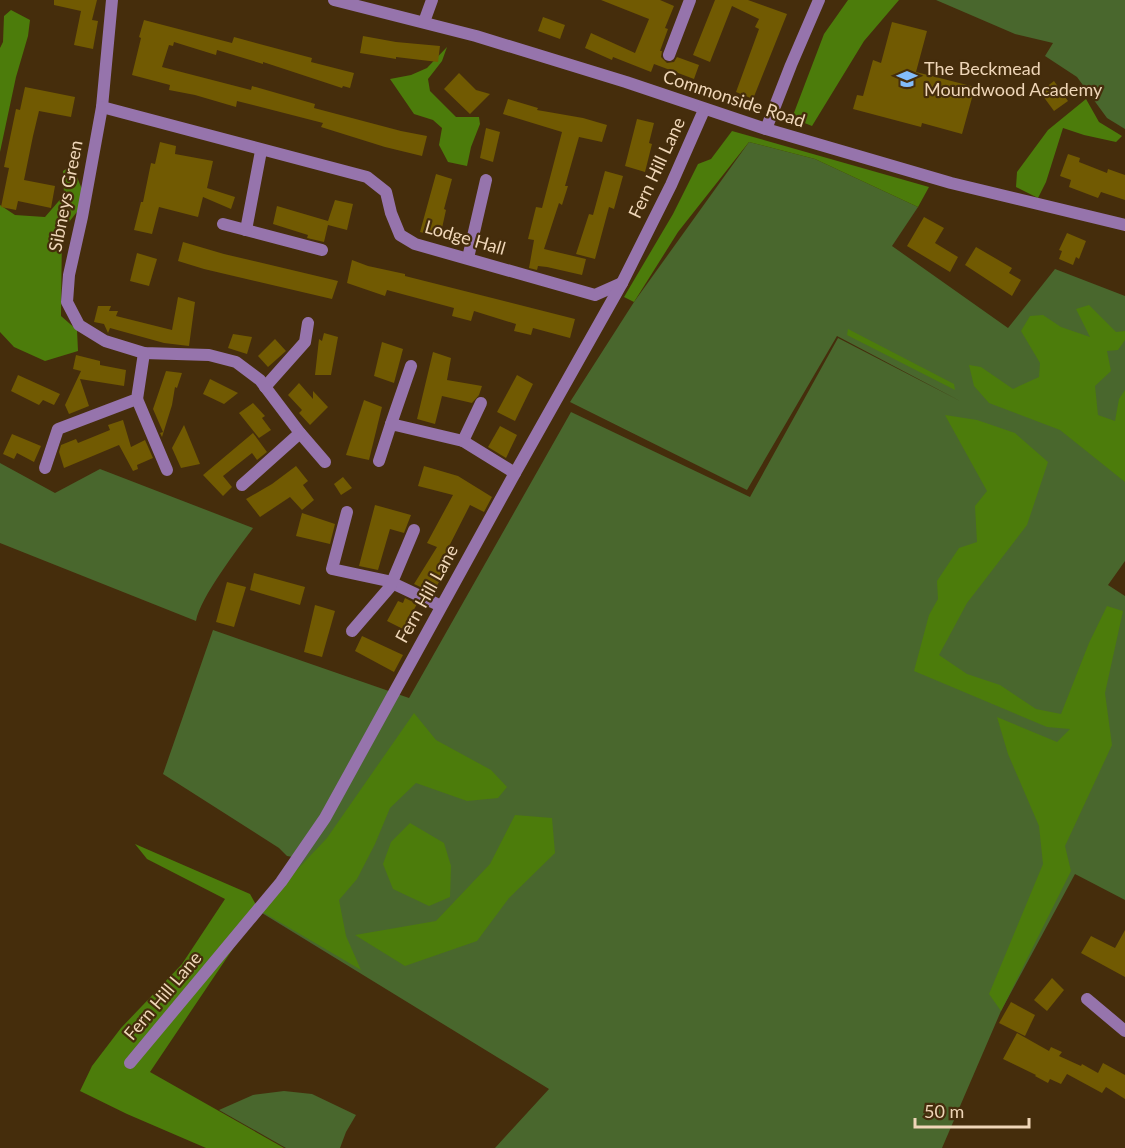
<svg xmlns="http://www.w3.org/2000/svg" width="1125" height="1148" viewBox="0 0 1125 1148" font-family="Lato,sans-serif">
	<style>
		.green { fill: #49672d }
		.forest { fill: #4c7c0b }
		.building { fill: #715a02 }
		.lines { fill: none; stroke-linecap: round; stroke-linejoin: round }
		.street { stroke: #9674ac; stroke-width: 12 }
		.labels { text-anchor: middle; stroke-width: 4.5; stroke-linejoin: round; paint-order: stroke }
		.poi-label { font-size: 18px; fill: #efd6b8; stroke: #452d0c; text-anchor: start }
		.street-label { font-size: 18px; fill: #efd6b8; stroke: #452d0c }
	</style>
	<rect width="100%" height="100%" fill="#452d0c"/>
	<!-- green -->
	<g class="green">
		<path d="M936,0H1125V129L1107,118L1077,77L1045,56L1053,43L1015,34Z"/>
		<path d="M749,142L815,159L918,207L892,246L1008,328L1055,269L1125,296V561L1108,585L1125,596V900L1075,874L1001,1011L942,1148H495L549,1089L262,913L298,858L287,856L279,848L163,774L213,630L409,698L571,412L750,497L838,338L962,402L837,336L747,490L570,402L634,302Z"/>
		<path d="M0,463L55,493L100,469L253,528C237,550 201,596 196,621L0,543Z"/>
		<path d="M284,1091L312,1094L356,1115L346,1132L340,1148H286L219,1110L253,1095Z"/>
	</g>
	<!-- forest -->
	<g class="forest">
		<path d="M848,0H899L864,41L812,126L792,118L824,34Z"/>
		<path d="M11,10L30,20L28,36L16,77L0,152V48L3,42L4,16Z"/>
		<path d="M447,47L442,61L428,79L430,91L456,117H479L480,124L471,147L467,166L448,162L439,145L442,128L433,120L414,114L390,79L411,75L427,68Z"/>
		<path d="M1086,99L1099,122L1122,136L1116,142L1084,135L1063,128L1046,182L1038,198L1016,187L1017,172L1048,130Z"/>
		<path d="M732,131L929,187L918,207L815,159L749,142L678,232L634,302L624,297L673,214L698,164L711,159Z"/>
		<path d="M72,165L84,194L80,208L62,231L61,316L77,330L78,351L45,361L14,347L0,332V205L15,215L45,217L64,195L63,171Z"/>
		<path d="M1089,305L1116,332L1125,331V340L1118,350L1107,351L1111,371L1095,386L1098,415L1115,421L1119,399L1125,390V482L1060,430L989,403L974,386L969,365L981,367L1013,389L1039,377L1040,363L1021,331L1030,316L1043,315L1061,327L1090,337L1076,309Z"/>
		<path d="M848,329L954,384L955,390L847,335Z"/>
		<path d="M945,415L977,420L1015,433L1048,462L1027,525L967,603L939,655L967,674L1000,685L1036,709L1061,714L1089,643L1107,606L1123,611L1105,693L1112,745L1065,846L1071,871L1001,1011L989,994L1043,864L1039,826L1008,754L997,717L1057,742L1070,729L1047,727L914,671L929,615L938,599L937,581L959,548L977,542L975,506L987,491Z"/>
		<path d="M414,713L436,740L491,770L507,787L498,798L467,801L416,783L390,808L375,844L357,879L339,900L346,936L361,970L259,910L150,1072L284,1148H206L127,1114L80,1091L92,1066L121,1028L182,964L225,899L147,859L135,844L250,894L259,910L327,838Z"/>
		<path d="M515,815L552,818L555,853L509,898L477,941L405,966L355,935L436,921L490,864Z"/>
		<path d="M410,823L444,843L451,866L450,897L429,906L393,889L383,864L391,842Z"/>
	</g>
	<!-- building -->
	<g class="building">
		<path d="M54,0H97L92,20L98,21L93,49L74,45L81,11L54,5Z"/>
		<path d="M601,0H660L674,6L665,28L668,29L660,51H662L661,57L667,63L674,62L677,57L699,65L694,79L654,64L651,72L613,57L612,60L585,48L591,33L635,53L649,19Z"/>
		<path d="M715,0H748L787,14L753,99L736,92L759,29L755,27L759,19L732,6L710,62L693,55Z"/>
		<path d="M543,17L565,25L560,39L538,31Z"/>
		<path d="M144,20L232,43L234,37L312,58L311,62L354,73L350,88L343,86L342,88L263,62V64L217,50L216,55L174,42L173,46L169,45L162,67L251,90L252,86L315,104L314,108L401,131L427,136L422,156L385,147L321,127L323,123L237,101L236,107L195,95L169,90L170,85L132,75L141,38L139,37Z"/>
		<path d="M892,22L927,31L916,72L975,87L962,134L922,123L921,127L853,109L857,95L863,96L873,60L881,63Z"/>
		<path d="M363,36L396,42L440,46L438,62L396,57V59L360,53Z"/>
		<path d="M459,73L476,90L490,94L470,114L444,89Z"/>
		<path d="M1054,81L1068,101L1054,111L1040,92Z"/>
		<path d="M25,87L75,97L71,117L39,111L33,136L24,180L55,186L51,208L18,201L16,210L1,207L9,168L4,167L16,109L20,110Z"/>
		<path d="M508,99L538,108L537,110L583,118L607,125L602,142L579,137L565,186H568L562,205L559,203L544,249L586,259L582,275L547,267L538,266L537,270L529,268L534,240L528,239L536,207L542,208L562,132L503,114Z"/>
		<path d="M637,119L654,123L649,143L652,144L645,172L625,166Z"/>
		<path d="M486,128L500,132L493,162L480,158Z"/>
		<path d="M160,142L176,146L175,154L213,161L207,188L235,197L231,209L203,197L198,217L159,207L152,234L134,230L141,202H143L151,163L155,164Z"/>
		<path d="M1068,154L1080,158L1079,162L1107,173L1108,169L1125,175V200L1101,192L1098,198L1069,187L1071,180L1060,176Z"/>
		<path d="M605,171L623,176L614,209L609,207L595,259L576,254L589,214L593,215Z"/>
		<path d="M436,174L452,179L444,209L446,210L440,237L420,232Z"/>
		<path d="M335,200L353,204L347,230L328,225L324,242L307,238L308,235L273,224L277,206L328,221Z"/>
		<path d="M924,217L944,228L935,243L958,257L950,272L907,246Z"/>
		<path d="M1067,233L1086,241L1079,259L1076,257L1073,265L1059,259L1062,251L1059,250Z"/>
		<path d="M183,242L224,254L338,281L332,299L204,269L178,261Z"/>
		<path d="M976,247L1012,268L1009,273L1021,280L1012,296L965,265Z"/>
		<path d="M137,253L157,259L149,286L130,281Z"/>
		<path d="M352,260L368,266L405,274V276L575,319L570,338L533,328L531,335L514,331L516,324L474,311L471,321L452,316L454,308L387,290L385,296L347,283Z"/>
		<path d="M178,297L195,302L189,346L164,343L110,328L108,333L104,324L94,322L98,306H111L109,311H118L116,316L172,330Z"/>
		<path d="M324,333L338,337L331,375H315L319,339L322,341Z"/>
		<path d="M233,334L252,337L247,354L228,348Z"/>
		<path d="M275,339L286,351L268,367L258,356Z"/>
		<path d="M382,342L403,349L394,383L374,376Z"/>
		<path d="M433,352L451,358L447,380L482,386L479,395L472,403L442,396L435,424L417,419Z"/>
		<path d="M76,355L100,361V365L126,370L124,386L80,379L89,406L69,414L65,405L81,371L73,369Z"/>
		<path d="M166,371L182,373L177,388L175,387L172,405L162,437L160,433L163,432L153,409Z"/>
		<path d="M18,375L60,394L54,405L43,400L39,405L11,391Z"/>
		<path d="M517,375L533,384L515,421L497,412Z"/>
		<path d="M210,379L238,393L224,404L203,394Z"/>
		<path d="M299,383L313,399V391L328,407L310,425L299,413L302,410L288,395Z"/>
		<path d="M364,400L382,407L369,460L346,455Z"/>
		<path d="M253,403L265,416L262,418L271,430L259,438L239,413Z"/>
		<path d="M123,420L131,447L145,440L153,458L137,465L138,469L133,471L119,445L64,468L59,452L61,445L76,439L78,443L110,430L108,425Z"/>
		<path d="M184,425L200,464L181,468L172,448Z"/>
		<path d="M500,426L517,435L506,458L488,447Z"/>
		<path d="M253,433L267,452L257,460L252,453L223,476L232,487L223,496L203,475Z"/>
		<path d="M12,434L41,446L34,462L17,453L14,459L3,454Z"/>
		<path d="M296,466L308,481L303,485L314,500L302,510L290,497L260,517L246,499L272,484Z"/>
		<path d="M424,466L458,476L492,497L484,512L470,505L438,568L445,571L433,593L414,584L437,547L427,543L453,495L418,486Z"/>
		<path d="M343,477L352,488L341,495L334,484Z"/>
		<path d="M375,505L411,515L404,533L390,529L378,570L359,566Z"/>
		<path d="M302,513L335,524L330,544L296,536Z"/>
		<path d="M254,573L305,587L300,605L250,590Z"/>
		<path d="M227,582L246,587L234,627L216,622Z"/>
		<path d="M405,598L417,604L403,629L387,621L398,601L403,603Z"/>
		<path d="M315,605L335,611L322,657L304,652Z"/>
		<path d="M362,636L403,655L394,672L355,651Z"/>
		<path d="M1125,930V977L1081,953L1091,936L1115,948Z"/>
		<path d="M1052,978L1064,990L1047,1011L1034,1000Z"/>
		<path d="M1011,1002L1035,1015L1025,1036L999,1023Z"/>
		<path d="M1017,1033L1049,1051L1051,1047L1062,1052L1059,1056L1081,1066L1082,1064L1098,1073L1103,1063L1125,1075V1099L1106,1087L1102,1093L1067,1074L1061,1084L1050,1079L1048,1083L1035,1076L1036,1075L1003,1059Z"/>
	</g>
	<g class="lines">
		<!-- street -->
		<g class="street">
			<path d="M112,0L102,107L82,217L69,275L67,302L79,325L105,341L144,353L209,355L236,362L260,380L300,433L325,462"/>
			<path d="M334,0L476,36L626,82L766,129L951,183L1125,225"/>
			<path d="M424,22L432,0"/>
			<path d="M669,55L690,0"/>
			<path d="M102,107L367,177L386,192L391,213L400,235L415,244L595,295L622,283"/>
			<path d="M766,129L791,65L819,0"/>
			<path d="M223,224L322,250"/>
			<path d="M246,230L261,151"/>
			<path d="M468,258L486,180"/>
			<path d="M265,387L305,342L308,323"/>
			<path d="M137,399L167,470"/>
			<path d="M391,424L411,366"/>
			<path d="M463,441L481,403"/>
			<path d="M379,461L391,424L463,441L515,473"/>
			<path d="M45,468L58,429L137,399L144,353"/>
			<path d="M242,485L300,433"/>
			<path d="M347,512L332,569L388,581L441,606"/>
			<path d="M352,631L390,587L414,530"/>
			<path d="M1087,999L1125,1031"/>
			<path d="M130,1063L281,882L325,818L515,473L622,283L671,185L704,110"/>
		</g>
	</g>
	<!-- icons -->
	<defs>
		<g id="school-bare" transform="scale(1.62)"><path d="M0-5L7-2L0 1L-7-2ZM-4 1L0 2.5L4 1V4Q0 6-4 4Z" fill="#83bcfb" stroke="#452d0c" stroke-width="2.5" paint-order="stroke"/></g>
	</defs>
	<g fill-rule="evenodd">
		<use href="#school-bare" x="907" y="79"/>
	</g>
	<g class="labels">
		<!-- poi labels -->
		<g class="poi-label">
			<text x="924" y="75">The Beckmead<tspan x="924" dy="21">Moundwood Academy</tspan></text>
		</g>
		<!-- street labels -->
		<g class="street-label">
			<text transform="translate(734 99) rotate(18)" y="6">Commonside Road</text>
			<text transform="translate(657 168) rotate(-65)" y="6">Fern Hill Lane</text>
			<text transform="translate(66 196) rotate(-79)" y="6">Sibneys Green</text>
			<text transform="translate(465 238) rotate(16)" y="6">Lodge Hall</text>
			<text transform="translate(427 594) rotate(-61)" y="6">Fern Hill Lane</text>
			<text transform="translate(163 996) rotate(-50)" y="6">Fern Hill Lane</text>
		</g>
	</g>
	<!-- scale -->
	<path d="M915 1118v9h114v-9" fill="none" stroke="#efd6b8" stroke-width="3"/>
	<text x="924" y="1118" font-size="18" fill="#efd6b8" stroke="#452d0c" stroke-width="4.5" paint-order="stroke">50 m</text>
</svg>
